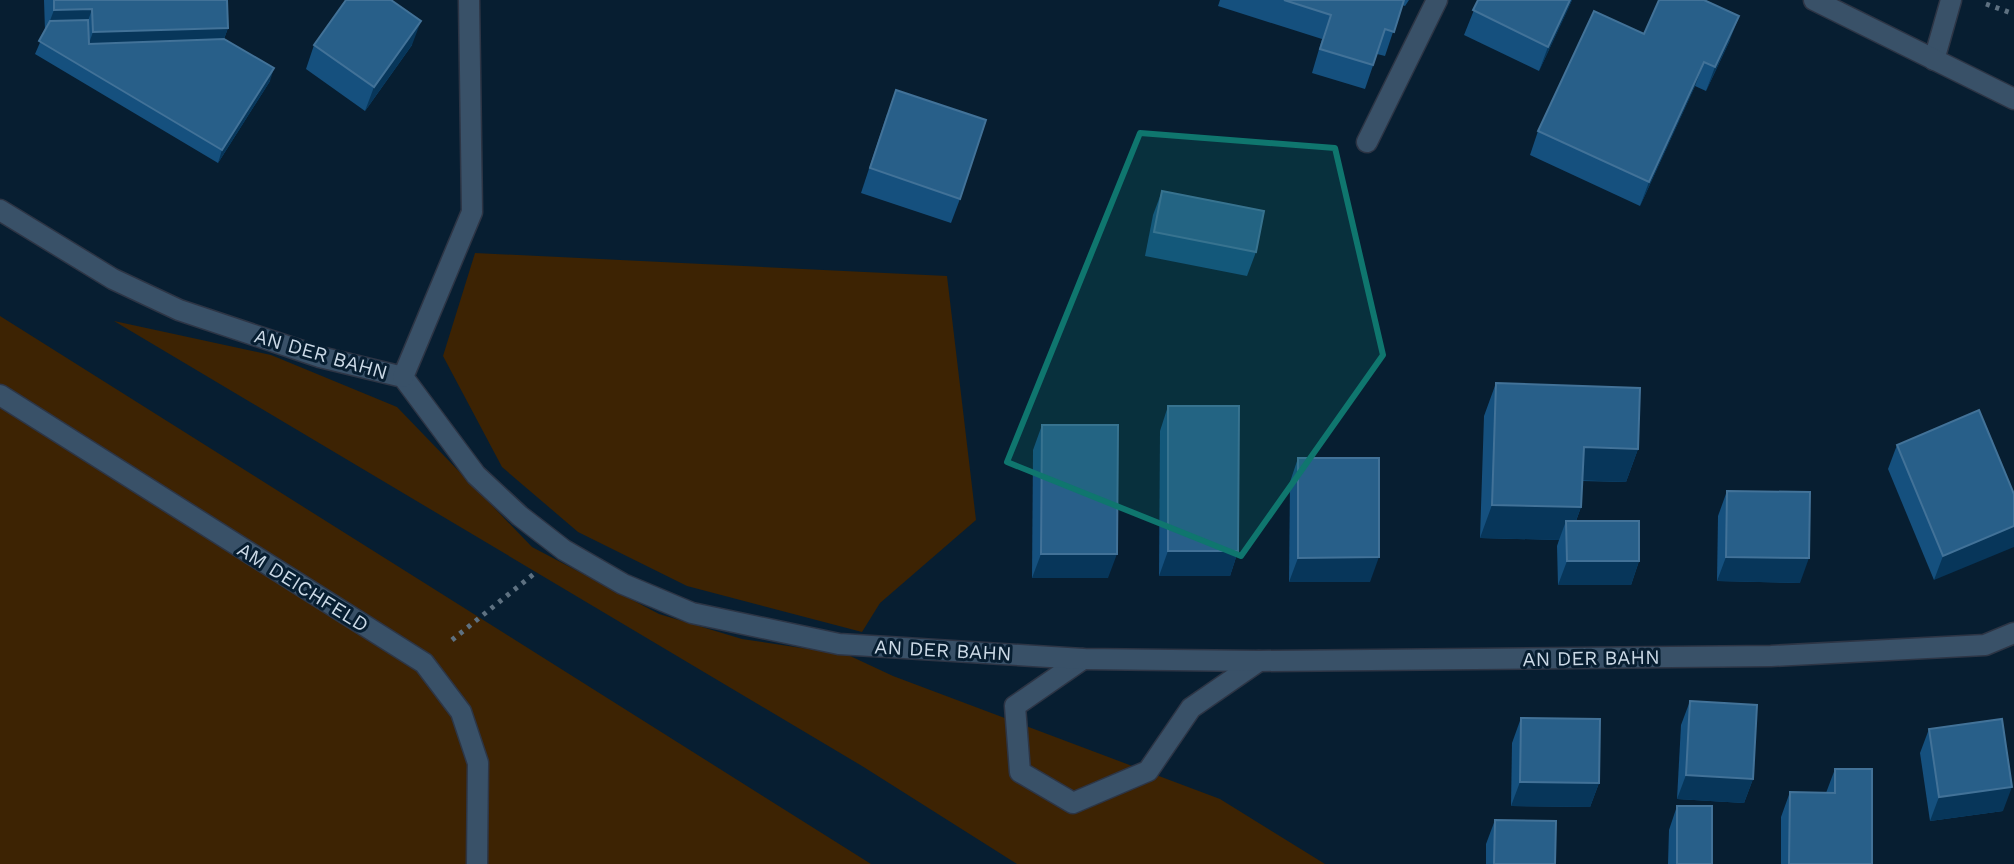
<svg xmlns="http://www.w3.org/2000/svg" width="2014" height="864" viewBox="0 0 2014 864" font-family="'Work Sans',sans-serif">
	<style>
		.green { fill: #3d2303 }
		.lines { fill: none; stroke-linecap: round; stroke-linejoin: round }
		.lane-casing { stroke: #2d3545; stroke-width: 23 }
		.street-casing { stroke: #2d3545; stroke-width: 23 }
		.secondary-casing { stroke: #2d3545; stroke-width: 23 }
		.path { stroke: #5e7181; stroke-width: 5; stroke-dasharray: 4 6; stroke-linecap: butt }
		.lane { stroke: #395168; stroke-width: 20 }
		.street { stroke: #395168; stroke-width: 20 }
		.secondary { stroke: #395168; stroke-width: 20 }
		.wall { fill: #15507e }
		.shaded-wall { fill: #07365a }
		.building { fill: #285f89; stroke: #427298; stroke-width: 2 }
		.marked { fill: #0f766e; fill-opacity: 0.2; stroke: #0f766e; stroke-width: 6; stroke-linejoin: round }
		.labels { text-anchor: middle; stroke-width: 6; stroke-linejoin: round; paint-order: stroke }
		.street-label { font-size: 20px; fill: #cbd9e6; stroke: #071e31 }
	</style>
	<rect width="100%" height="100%" fill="#071e31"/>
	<!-- green -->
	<g class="green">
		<path d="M475,253L947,276L976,520L880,603L862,632L687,586L578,532L502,467L443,356Z"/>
		<path d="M0,316L871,864H0Z"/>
		<path d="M114,321L271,355L397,407L532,547L659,614L742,639L848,655L893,676L1220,799L1325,864H1017L862,766Z"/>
	</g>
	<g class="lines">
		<!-- lane casing -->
		<g class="lane-casing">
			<g id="lane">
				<path d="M1367,142L1437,0"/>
				<path d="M1083,659L1015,706L1020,772L1073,803L1148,771L1191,708L1259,661"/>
			</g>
		</g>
		<!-- street casing -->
		<g class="street-casing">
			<g id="street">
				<path d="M1934,60L1951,0"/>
				<path d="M0,210L113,279L179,310L320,357L403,377L476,475L520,516L564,550L623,584L692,613L839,644L1083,659L1259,661L1771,656L1985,645L2014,633"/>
				<path d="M403,377L472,212L469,0"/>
				<path d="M0,395L424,663L461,712L478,763L477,864"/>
			</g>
		</g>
		<!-- secondary casing -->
		<g class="secondary-casing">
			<path id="secondary" d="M1814,0L2014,99"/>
		</g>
		<!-- path -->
		<g class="path">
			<path d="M1986,4L2014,14"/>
			<path d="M452,640L535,573"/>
		</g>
		<!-- lane -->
		<use href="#lane" class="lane"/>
		<!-- street -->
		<use href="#street" class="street"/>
		<!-- secondary -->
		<use href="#secondary" class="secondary"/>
	</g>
	<!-- wall -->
	<g class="wall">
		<path d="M44,0H227L228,28L224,39L270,81L218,163L35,54L45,31Z"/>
		<path d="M1220,0H1409L1405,6L1402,5L1385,56L1377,54L1365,89L1312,73L1322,39L1218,6Z"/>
		<path d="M1478,0H1572L1539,71L1464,35Z"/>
		<path d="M1730,40L1706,91L1695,86L1640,206L1530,155L1538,131Z"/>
		<path d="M314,45H412L365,111L306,69Z"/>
		<path d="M887,114L960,199L951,223L861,193Z"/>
		<path d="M1162,191L1256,252L1247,276L1145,256L1153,215Z"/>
		<path d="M1496,383L1638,449L1626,482L1582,481L1581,507L1576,521L1639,561L1631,585H1558L1557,546L1559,540L1480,538L1484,416Z"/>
		<path d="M1168,406L1238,551L1230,576H1159L1160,431Z"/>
		<path d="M1042,425L1108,578H1032L1033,450Z"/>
		<path d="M1897,445L2014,494L1934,580L1888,469Z"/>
		<path d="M1298,458L1370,582H1289L1290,482Z"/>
		<path d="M1727,491L1800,583L1717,581L1718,516Z"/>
		<path d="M1690,701L1753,779L1744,803L1677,799L1681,725Z"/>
		<path d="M1521,718L1599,783L1590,807L1511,806L1512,743Z"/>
		<path d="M1929,729L2003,811L1930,821L1920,753Z"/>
		<path d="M1835,769L1872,864H1781V817L1790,792L1826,793Z"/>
		<path d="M1677,806L1712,864H1668L1669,830Z"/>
		<path d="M1495,820L1555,864H1486V844Z"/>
	</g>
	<!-- shaded-wall -->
	<g class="shaded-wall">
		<path d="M1570,0H1572L1569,7L1539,71L1548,47Z"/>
		<path d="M92,9L84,33L45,34L54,10Z"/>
		<path d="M1739,16L1730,40L1706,91L1715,67Z"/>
		<path d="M421,21L412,45L365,111L374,87Z"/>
		<path d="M228,28L219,52L84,57L93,32Z"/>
		<path d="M1704,62L1695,86L1640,206L1649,182Z"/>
		<path d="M274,68L270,81L218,163L222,150Z"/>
		<path d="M1584,447L1638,449L1626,482L1572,480Z"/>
		<path d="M1492,505L1581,507L1569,540L1566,521L1559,540L1480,538Z"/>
		<path d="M2014,526V547L1934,580L1943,556Z"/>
		<path d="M1168,551H1238L1230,576H1159Z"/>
		<path d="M1041,554H1117L1108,578H1032Z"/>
		<path d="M1379,557L1370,582H1289L1298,558Z"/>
		<path d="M1726,557L1809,558L1800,583L1717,581Z"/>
		<path d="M1567,561H1639L1631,585H1558Z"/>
		<path d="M1686,775L1753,779L1744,803L1677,799Z"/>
		<path d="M1520,782L1599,783L1590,807L1511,806Z"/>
		<path d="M2012,787L2003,811L1930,821L1939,797Z"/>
	</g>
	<!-- building -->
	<g class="building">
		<path d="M54,0H227L228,28L93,32L92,9L54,10Z"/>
		<path d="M346,0H391L421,21L374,87L314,45Z"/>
		<path d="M1284,0H1404L1394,32L1385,29L1373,65L1320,49L1331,15Z"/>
		<path d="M1478,0H1570L1548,47L1473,10Z"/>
		<path d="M1659,0H1704L1739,16L1715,67L1704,62L1649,182L1538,131L1594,11L1644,34Z"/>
		<path d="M88,20L89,44L224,39L274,68L222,150L39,41L50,21Z"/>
		<path d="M896,90L986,120L960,199L870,168Z"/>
		<path d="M1162,191L1264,211L1256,252L1154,232Z"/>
		<path d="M1496,383L1640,388L1638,449L1584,447L1581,507L1492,505Z"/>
		<path d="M1168,406H1239L1238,551H1168Z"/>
		<path d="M1979,410L2014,494V526L1943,556L1897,445Z"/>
		<path d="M1042,425H1118L1117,554H1041Z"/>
		<path d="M1298,458H1379V557L1298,558Z"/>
		<path d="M1727,491L1810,492L1809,558L1726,557Z"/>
		<path d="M1566,521H1639V561H1567Z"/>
		<path d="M1690,701L1757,705L1753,779L1686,775Z"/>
		<path d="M1521,718L1600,719L1599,783L1520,782Z"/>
		<path d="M2002,719L2012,787L1939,797L1929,729Z"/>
		<path d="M1835,769H1872V864H1789L1790,792L1835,793Z"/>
		<rect x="1677" y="806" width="35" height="58"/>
		<path d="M1495,820L1556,821L1555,864H1494Z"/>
	</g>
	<!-- marked area -->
	<path class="marked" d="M1140,133L1335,148L1383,355L1241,556L1007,462Z"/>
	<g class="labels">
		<!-- street labels -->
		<g class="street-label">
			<text transform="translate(321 354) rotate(16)" y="7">AN DER BAHN</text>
			<text transform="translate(303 587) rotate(32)" y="7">AM DEICHFELD</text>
			<text transform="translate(943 650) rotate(3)" y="7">AN DER BAHN</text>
			<text transform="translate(1591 658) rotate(-1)" y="7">AN DER BAHN</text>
		</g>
	</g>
</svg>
